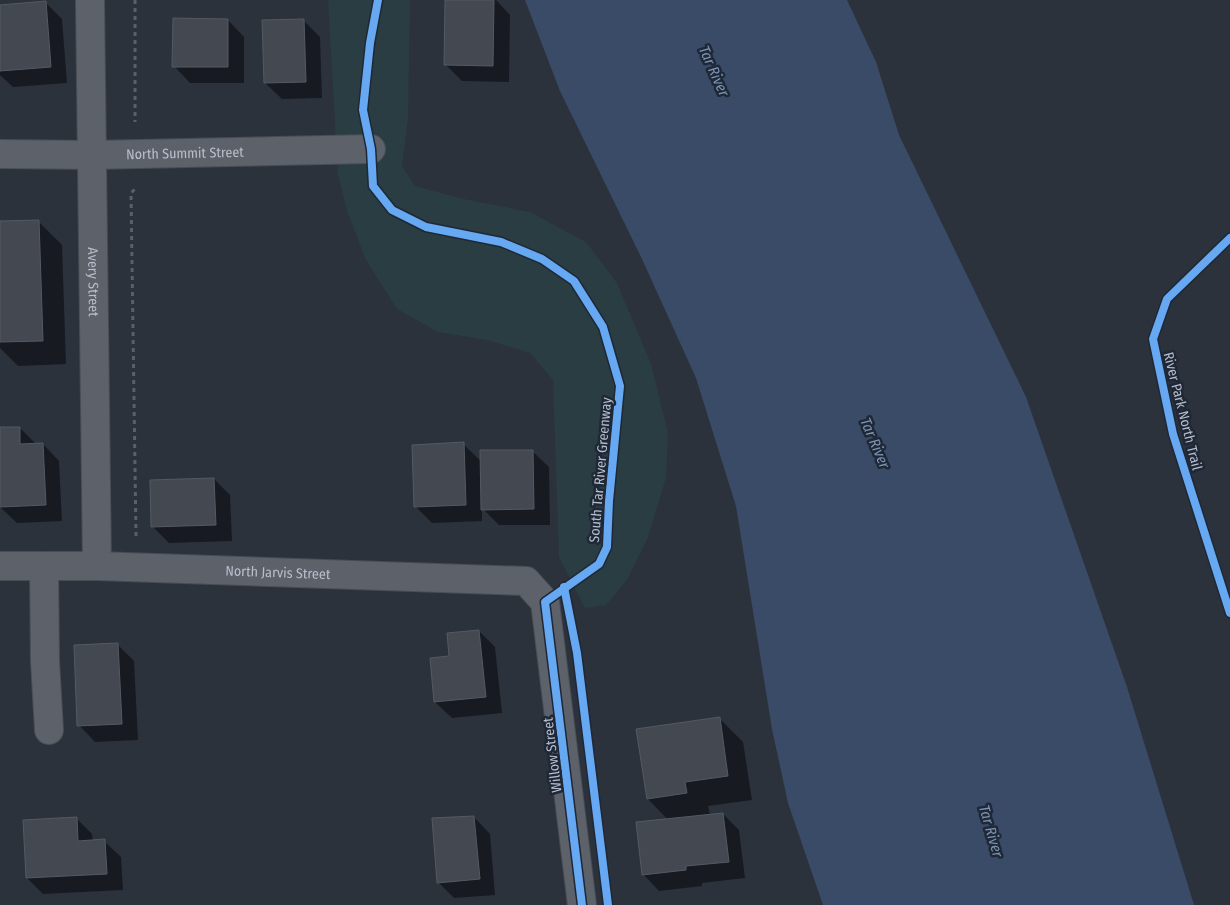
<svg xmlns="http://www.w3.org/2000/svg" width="1230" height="905" viewBox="0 0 1230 905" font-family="'Fira Sans Condensed',sans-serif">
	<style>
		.green { fill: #293d42 }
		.water { fill: #3a4b67 }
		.shadow { fill: #0007 }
		.building { fill: #434851; stroke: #545a63 }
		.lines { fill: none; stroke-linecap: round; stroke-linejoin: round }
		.minor-casing { stroke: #484d54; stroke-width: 30 }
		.path { stroke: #5a6066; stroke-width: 3; stroke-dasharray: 4 4; stroke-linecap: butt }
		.minor { stroke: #5d6169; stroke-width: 28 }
		.cycleway-casing { stroke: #1f2837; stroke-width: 11 }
		.cycleway { stroke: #66a8f1; stroke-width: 8 }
		.labels { text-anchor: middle; stroke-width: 5; stroke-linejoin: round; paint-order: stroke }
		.street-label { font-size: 14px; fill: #b7becc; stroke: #1f2837 }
		.water-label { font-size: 15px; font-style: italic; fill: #7e92b3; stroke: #1f2837 }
	</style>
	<rect width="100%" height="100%" fill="#2c323c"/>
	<!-- green -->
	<path class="green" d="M328,0H410L408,119L402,166L415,186L459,198L530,212L586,242L617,283L651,364L668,433L666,478L648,537L627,580L606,605L585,608L559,557L553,380L530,353L487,340L438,332L397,309L366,260L347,211L338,174Z"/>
	<!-- water -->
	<path class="water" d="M525,0H847L876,62L899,135L1026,397L1127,687L1194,905H823L788,803L772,729L736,506L696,378L642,259L560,91Z"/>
	<!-- shadow -->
	<g class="shadow">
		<path d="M447,0H496L510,15L509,82L462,81L446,65Z"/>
		<path d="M45,2L62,19L67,83L13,87L0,75V6Z"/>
		<path d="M228,20L244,37V83H190L174,66Z"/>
		<path d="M303,20L320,37L322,98L282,99L265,83Z"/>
		<path d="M38,221L62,245L66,364L18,366L0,348V222Z"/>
		<path d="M20,428L36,444H43L59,461L62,521L17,523L0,507V429Z"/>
		<path d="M463,444L482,462L532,451L549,467L550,525H499L482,508V521L432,523L415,506Z"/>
		<path d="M214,479L230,495L232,541L169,543L153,527Z"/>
		<path d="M479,631L495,647L502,713L452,718L435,702L451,657Z"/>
		<path d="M118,645L134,661L138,740L95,742L79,725Z"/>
		<path d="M719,718L743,742L752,800L708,806L710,815L723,814L739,830L745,878L702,883V886L659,891L643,874L668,820L648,799Z"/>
		<path d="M474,817L490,834L495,895L454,898L438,882Z"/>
		<path d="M76,818L92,834L93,841H104L121,857L123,890L43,894L27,878Z"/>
	</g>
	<!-- building -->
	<g class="building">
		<path d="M445,0H494L493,66L444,65Z"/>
		<path d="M46,1L51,67L0,71V5Z"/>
		<path d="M173,18L228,19V67H172Z"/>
		<path d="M304,19L306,82L264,83L262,20Z"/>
		<path d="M39,220L43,341L0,342V221Z"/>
		<path d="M0,427H20V444L43,443L46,505L0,507Z"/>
		<path d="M464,442L466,505L414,507L412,445Z"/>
		<path d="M480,450H533L534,509L481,510Z"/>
		<path d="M214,478L216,525L151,527L150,480Z"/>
		<path d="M479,630L486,697L434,702L430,658L449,656L447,633Z"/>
		<path d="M118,643L122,724L77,726L74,645Z"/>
		<path d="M720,717L728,776L685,782L687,793L647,799L636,729Z"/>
		<path d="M723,813L729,862L686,866V870L642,875L636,822Z"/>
		<path d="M474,816L480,879L437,883L432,818Z"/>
		<path d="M77,817L78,841L105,839L107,874L26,878L23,820Z"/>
	</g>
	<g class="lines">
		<!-- minor casing -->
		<g class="minor-casing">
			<g id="minor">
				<path id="s1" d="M90,0L97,566"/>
				<path id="s2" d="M0,154L93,155L371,149"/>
				<path id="s3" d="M0,566H97L526,581L545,602L582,905"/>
				<path d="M44,566L45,661L49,730"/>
			</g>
		</g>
		<!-- path -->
		<g class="path">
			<path d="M135,0V122"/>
			<path d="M136,536L131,193L137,187"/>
		</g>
		<!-- minor -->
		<use href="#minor" class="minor"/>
		<!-- cycleway casing -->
		<g class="cycleway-casing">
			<g id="cycleway">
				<path d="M378,0L370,43L363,110L371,149L373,186L392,210L426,227L501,242L542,259L574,281L603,327L620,386L609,501L607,547L599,564L545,602L582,905"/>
				<path d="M1230,238L1167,299L1153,339L1173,434L1230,613"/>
				<path d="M564,587L577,653L608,905"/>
			</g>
		</g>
		<!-- cycleway -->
		<use href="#cycleway" class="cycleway"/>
	</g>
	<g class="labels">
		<!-- street labels -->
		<g class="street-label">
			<text dy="5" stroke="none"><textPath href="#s2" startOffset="185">North Summit Street</textPath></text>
			<text dy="5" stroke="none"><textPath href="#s1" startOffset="282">Avery Street</textPath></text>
			<text transform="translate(1183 411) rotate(76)" y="5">River Park North Trail</text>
			<text transform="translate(600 470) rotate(-85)" y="5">South Tar River Greenway</text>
			<text dy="5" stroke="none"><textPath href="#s3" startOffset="278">North Jarvis Street</textPath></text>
			<text transform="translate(552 755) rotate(-97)" y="5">Willow Street</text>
		</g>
		<!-- water labels -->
		<g class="water-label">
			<text transform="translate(714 71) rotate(66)" y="5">Tar River</text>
			<text transform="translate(875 443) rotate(67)" y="5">Tar River</text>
			<text transform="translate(991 831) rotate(74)" y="5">Tar River</text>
		</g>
	</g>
</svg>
